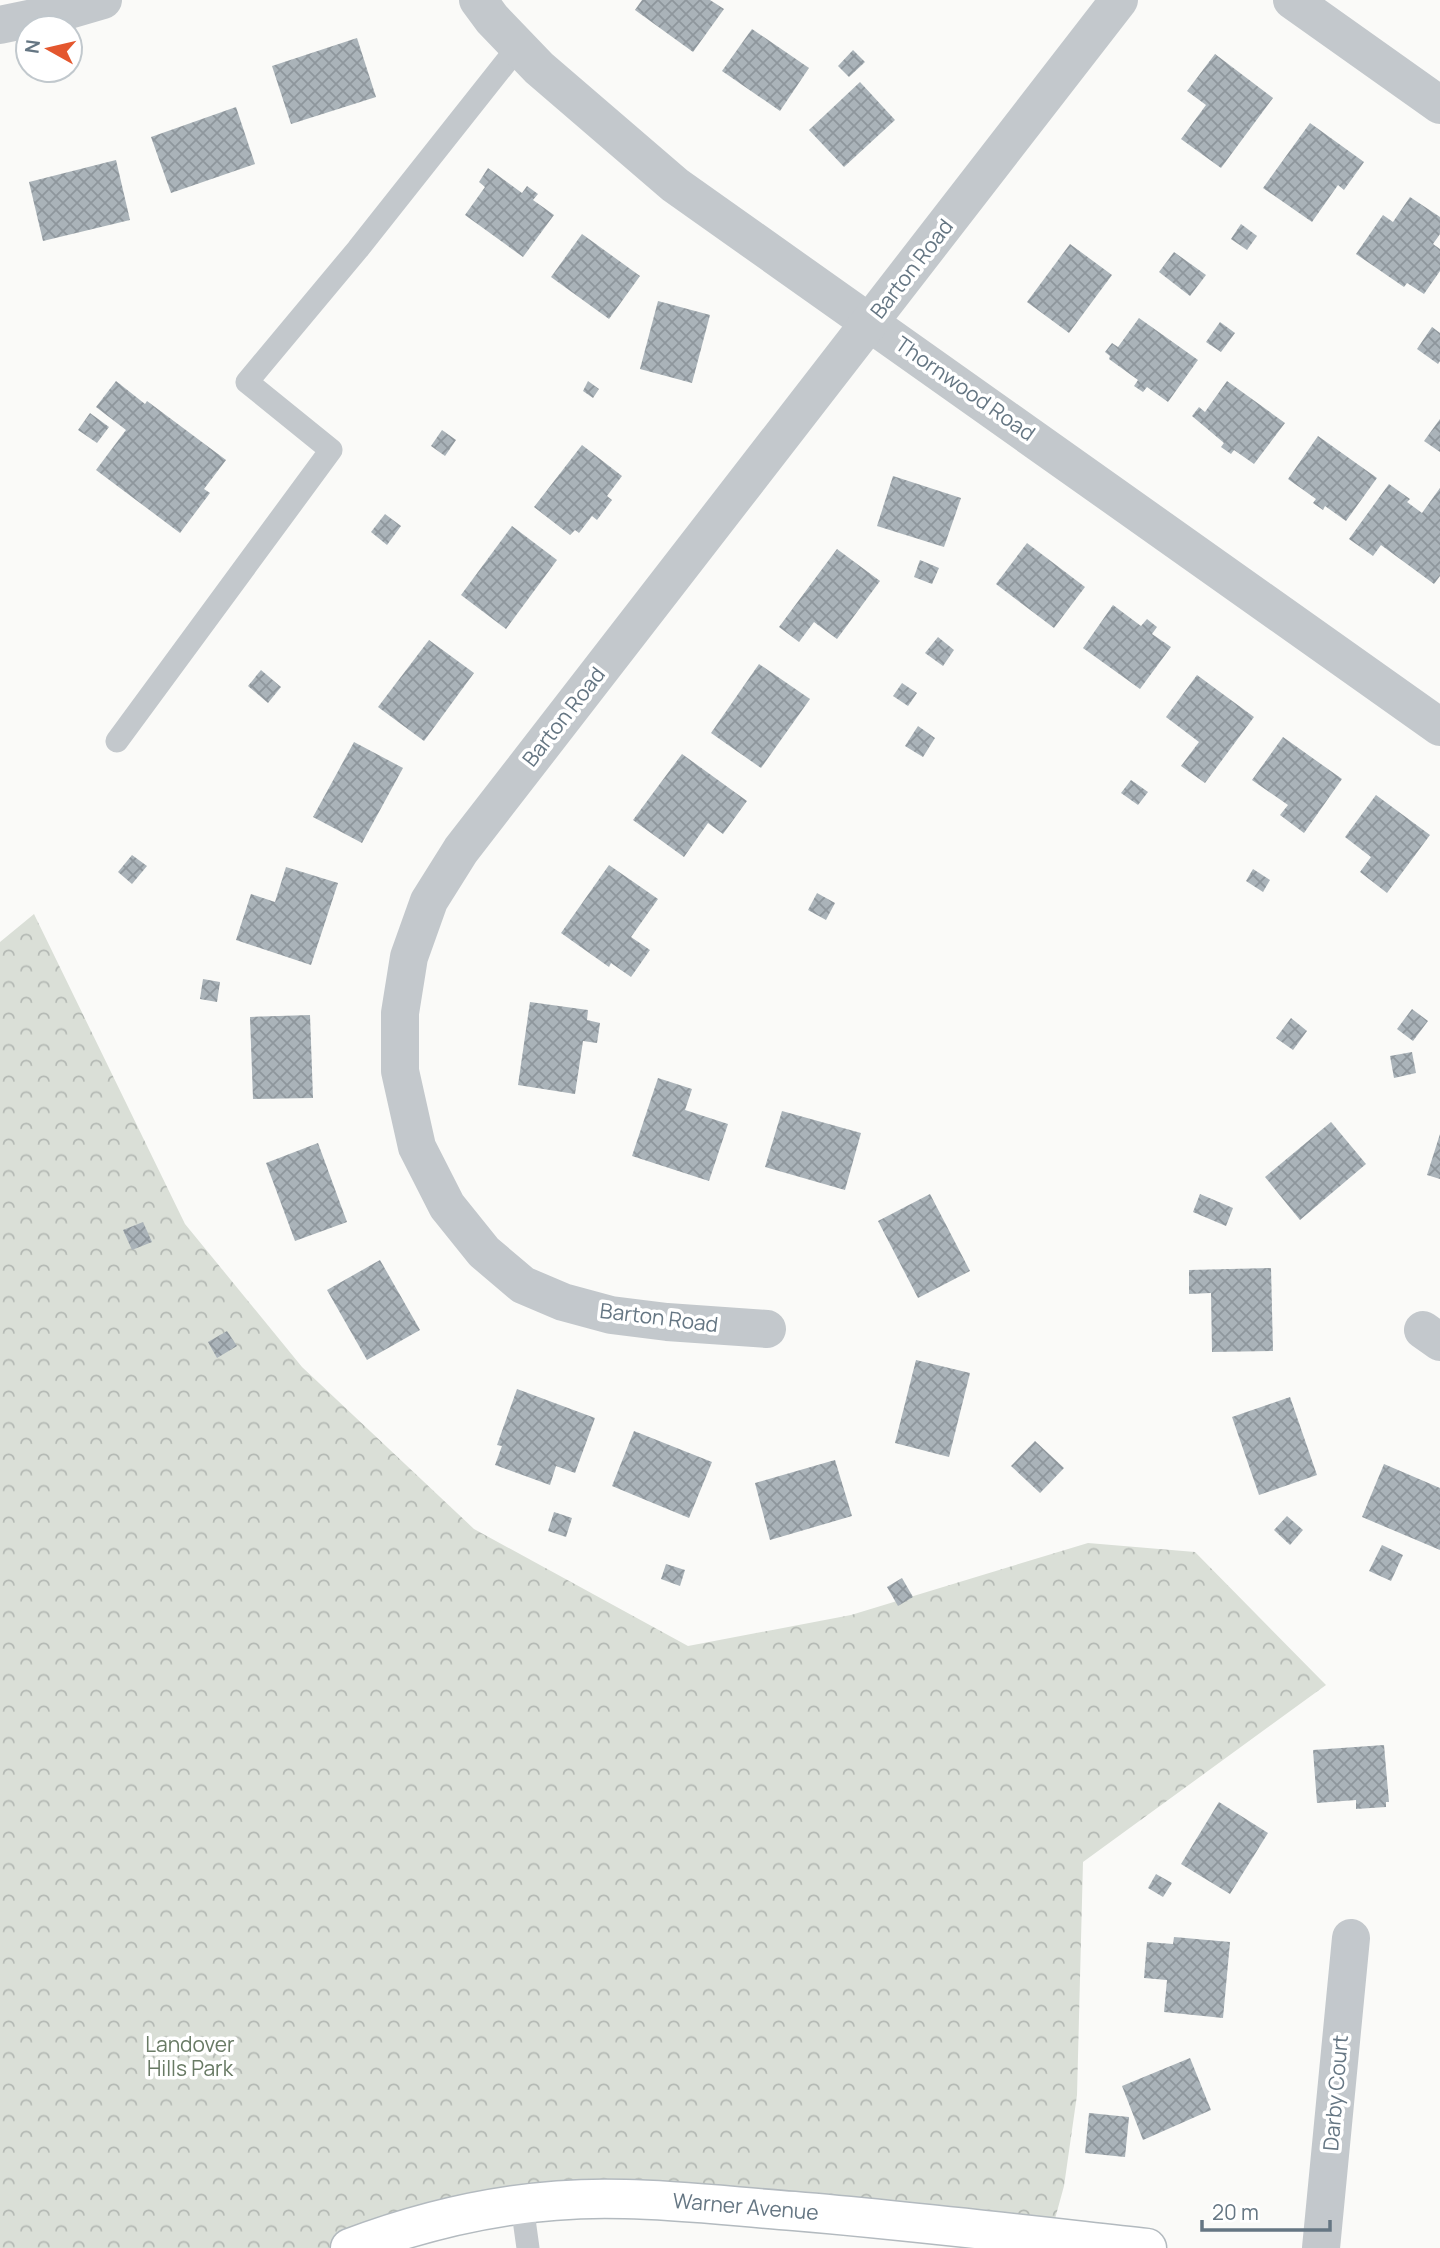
<svg xmlns="http://www.w3.org/2000/svg" width="1440" height="2248" viewBox="0 0 1440 2248" font-family="Manrope,sans-serif">
	<style>
		.forest { fill: url(#forest-crowns) }
		.building { fill: url(#building-cross-hatch) }
		.lines { fill: none; stroke-linecap: round; stroke-linejoin: round }
		.secondary-casing { stroke: #b3babf; stroke-width: 41 }
		.lane { stroke: #c3c8cc; stroke-width: 23 }
		.street { stroke: #c3c8cc; stroke-width: 38 }
		.secondary { stroke: #fff; stroke-width: 38 }
		.labels { text-anchor: middle; stroke-width: 7; stroke-linejoin: round; paint-order: stroke }
		.street-label { font-size: 21px; fill: #657683; stroke: #fff }
		.park-label { font-size: 21px; fill: #687a64; stroke: #fff }
	</style>
	<defs>
		<pattern id="forest-crowns" width="20" height="18" patternUnits="userSpaceOnUse" patternTransform="scale(1.75)"><rect width="20" height="18" fill="#dadfd7"/><path d="M2 6a3 3 0 1 1 6 0M12 15a3 3 0 1 1 6 0" fill="none" stroke="#b4b9b4"/></pattern>
		<pattern id="building-cross-hatch" width="8" height="8" patternUnits="userSpaceOnUse" patternTransform="scale(1.75)"><rect width="8" height="8" fill="#aab3b9"/><path d="M0 0l8 8M0 8l8-8" fill="none" stroke="#8e969c"/></pattern>
	</defs>
	<rect width="100%" height="100%" fill="#fafaf8"/>
	<!-- forest -->
	<path class="forest" d="M34,914L185,1224L302,1367L474,1529L688,1646L851,1615L1088,1543L1195,1552L1326,1685L1083,1862L1077,2095L1064,2186L1050,2237L624,2199L356,2248H0V942Z"/>
	<!-- building -->
	<g class="building">
		<path d="M642,0H710L724,9L693,52L635,10Z"/>
		<path d="M752,29L809,68L780,111L722,71Z"/>
		<path d="M357,38L376,97L291,124L272,66Z"/>
		<path d="M853,50L865,62L849,77L838,66Z"/>
		<path d="M1215,54L1273,98L1221,168L1181,139L1206,105L1187,91Z"/>
		<path d="M860,82L895,120L844,167L809,130Z"/>
		<path d="M236,107L255,164L171,193L151,137Z"/>
		<path d="M1310,123L1364,162L1344,190L1338,185L1312,222L1263,188Z"/>
		<path d="M116,160L130,220L43,241L29,182Z"/>
		<path d="M488,168L522,193L527,186L538,194L533,200L554,215L523,257L465,215L485,187L479,182Z"/>
		<path d="M1410,197L1440,217V234L1433,244L1440,249V271L1424,294L1407,283L1404,287L1356,254L1383,215L1393,222Z"/>
		<path d="M1241,224L1257,236L1247,250L1231,239Z"/>
		<path d="M582,234L640,276L609,319L551,277Z"/>
		<path d="M1070,244L1112,275L1069,333L1027,302Z"/>
		<path d="M1174,252L1206,275L1190,296L1159,272Z"/>
		<path d="M658,301L710,315L692,383L640,369Z"/>
		<path d="M1139,318L1198,360L1168,402L1147,387L1143,392L1134,386L1138,380L1109,359L1110,356L1105,352L1112,343L1118,347Z"/>
		<path d="M1220,322L1235,333L1221,352L1206,342Z"/>
		<path d="M1432,327L1440,333V361L1438,364L1417,349Z"/>
		<path d="M116,381L145,404L147,401L226,460L204,489L210,493L180,533L96,470L126,430L96,407Z"/>
		<path d="M588,381L599,389L593,398L583,391Z"/>
		<path d="M1227,381L1285,423L1254,464L1234,450L1231,454L1221,447L1224,443L1192,416L1199,407L1205,412Z"/>
		<path d="M90,413L109,427L97,443L78,430Z"/>
		<path d="M1440,419V452L1424,441Z"/>
		<path d="M442,430L456,440L445,456L431,446Z"/>
		<path d="M1318,436L1377,478L1346,521L1325,506L1323,510L1313,503L1316,499L1288,479Z"/>
		<path d="M582,445L622,476L607,496L612,500L597,520L592,516L579,533L575,530L570,535L534,507Z"/>
		<path d="M893,476L961,498L944,547L877,526Z"/>
		<path d="M1389,484L1410,499L1407,502L1422,513L1440,488V576L1434,584L1381,545L1373,556L1349,539Z"/>
		<path d="M385,514L401,526L387,545L371,532Z"/>
		<path d="M512,526L557,560L506,629L461,595Z"/>
		<path d="M1027,543L1085,587L1054,628L996,584Z"/>
		<path d="M837,549L880,581L837,639L814,622L799,642L779,627Z"/>
		<path d="M920,560L939,568L932,584L914,577Z"/>
		<path d="M1113,605L1141,626L1147,619L1157,627L1152,634L1171,647L1140,689L1083,648Z"/>
		<path d="M938,637L954,650L943,666L925,653Z"/>
		<path d="M429,640L474,673L424,741L378,707Z"/>
		<path d="M759,664L810,699L761,768L711,733Z"/>
		<path d="M261,670L281,687L268,703L248,686Z"/>
		<path d="M1197,675L1254,717L1205,783L1181,766L1199,742L1166,717Z"/>
		<path d="M902,683L917,693L908,706L893,696Z"/>
		<path d="M918,726L935,738L923,757L905,746Z"/>
		<path d="M1283,737L1342,779L1304,833L1280,815L1288,805L1252,780Z"/>
		<path d="M354,742L403,768L362,843L313,817Z"/>
		<path d="M682,754L747,801L723,834L708,823L684,857L633,820Z"/>
		<path d="M1131,780L1148,792L1138,805L1121,793Z"/>
		<path d="M1376,795L1430,835L1387,893L1360,872L1371,857L1345,837Z"/>
		<path d="M132,855L147,866L132,884L118,872Z"/>
		<path d="M609,865L658,899L631,937L650,950L631,977L611,963L609,967L561,933Z"/>
		<path d="M286,867L338,883L311,965L236,940L251,894L275,902Z"/>
		<path d="M1253,869L1270,880L1263,892L1246,881Z"/>
		<path d="M817,893L835,903L826,920L808,910Z"/>
		<path d="M203,979L220,982L217,1002L200,999Z"/>
		<path d="M530,1002L588,1010L587,1020L600,1023L597,1043L583,1041L575,1094L518,1085Z"/>
		<path d="M1412,1009L1428,1021L1413,1041L1397,1029Z"/>
		<path d="M310,1015L313,1098L253,1099L250,1017Z"/>
		<path d="M1291,1018L1307,1031L1293,1050L1276,1038Z"/>
		<path d="M1412,1052L1416,1073L1394,1078L1390,1056Z"/>
		<path d="M658,1078L692,1089L685,1110L728,1124L709,1181L632,1156Z"/>
		<path d="M782,1111L861,1133L845,1190L765,1167Z"/>
		<path d="M1331,1122L1366,1164L1300,1220L1265,1177Z"/>
		<path d="M1440,1134V1179L1427,1175Z"/>
		<path d="M318,1143L347,1222L295,1241L266,1163Z"/>
		<path d="M930,1194L970,1271L918,1298L878,1221Z"/>
		<path d="M1200,1194L1233,1208L1226,1226L1193,1212Z"/>
		<path d="M143,1222L152,1242L132,1250L123,1230Z"/>
		<path d="M380,1260L420,1330L367,1360L327,1290Z"/>
		<path d="M1271,1268L1273,1351L1212,1352L1211,1293L1189,1294V1270Z"/>
		<path d="M227,1331L237,1346L217,1358L208,1342Z"/>
		<path d="M916,1360L970,1373L949,1457L895,1443Z"/>
		<path d="M517,1389L595,1418L575,1473L556,1466L550,1485L495,1465L502,1446L497,1445Z"/>
		<path d="M1290,1397L1317,1475L1259,1495L1232,1417Z"/>
		<path d="M634,1431L712,1462L689,1518L612,1486Z"/>
		<path d="M1035,1441L1064,1468L1040,1493L1011,1466Z"/>
		<path d="M835,1460L852,1516L770,1540L755,1483Z"/>
		<path d="M1384,1464L1440,1488V1550L1362,1517Z"/>
		<path d="M554,1512L572,1518L566,1537L548,1531Z"/>
		<path d="M1287,1516L1303,1530L1290,1545L1274,1530Z"/>
		<path d="M1382,1545L1403,1555L1391,1581L1369,1571Z"/>
		<path d="M666,1564L685,1570L680,1586L661,1579Z"/>
		<path d="M902,1578L913,1597L898,1606L887,1587Z"/>
		<path d="M1384,1745L1389,1802H1386V1807L1356,1809V1800L1317,1803L1313,1750Z"/>
		<path d="M1219,1802L1268,1833L1230,1894L1181,1864Z"/>
		<path d="M1156,1874L1172,1883L1163,1897L1148,1888Z"/>
		<path d="M1174,1937L1230,1942L1223,2018L1164,2012L1167,1980L1144,1978L1147,1942L1173,1944Z"/>
		<path d="M1190,2058L1211,2110L1143,2140L1122,2086Z"/>
		<path d="M1089,2113L1129,2117L1125,2157L1085,2153Z"/>
	</g>
	<g class="lines">
		<!-- secondary casing -->
		<g class="secondary-casing">
			<g id="secondary">
				<path id="s1" d="M350,2248C437,2215 532,2196 625,2199C681,2200 738,2207 794,2211C912,2221 1030,2235 1147,2248"/>
			</g>
		</g>
		<!-- lane -->
		<g class="lane">
			<path d="M117,741L331,450L247,382L358,249L518,47"/>
			<path d="M522,2205L528,2248"/>
		</g>
		<!-- street -->
		<g class="street">
			<path d="M478,0L492,19L539,68L675,185L1440,727"/>
			<path d="M1292,0L1440,105"/>
			<path d="M0,25L62,12L103,0"/>
			<path d="M767,1329L667,1322L611,1315L563,1302L523,1285L484,1252L447,1206L417,1147L400,1071V1013L409,957L429,901L461,850L1119,0"/>
			<path d="M1423,1330L1440,1342"/>
			<path d="M1321,2248L1351,1938"/>
		</g>
		<!-- secondary -->
		<use href="#secondary" class="secondary"/>
	</g>
	<g class="labels">
		<!-- street labels -->
		<g class="street-label">
			<text transform="translate(912 269) rotate(-52)" y="7">Barton Road</text>
			<text transform="translate(965 389) rotate(35)" y="7">Thornwood Road</text>
			<text transform="translate(564 717) rotate(-52)" y="7">Barton Road</text>
			<text transform="translate(659 1318) rotate(7)" y="7">Barton Road</text>
			<text transform="translate(1336 2093) rotate(-85)" y="7">Darby Court</text>
			<text dy="7" stroke="none"><textPath href="#s1" startOffset="402">Warner Avenue</textPath></text>
		</g>
		<!-- park labels -->
		<g class="park-label">
			<text x="190" y="2052">Landover<tspan x="190" dy="24">Hills Park</tspan></text>
		</g>
	</g>
	<!-- north arrow -->
	<g transform="translate(49 49) rotate(278)"><circle r="33" fill="#ffffff" stroke="#c1c8cd" stroke-width="2"/>
	<path d="M0-5L12 26L0 18L-12 26Z" fill="#e4572e"/>
	<text y="-10" font-size="19" font-weight="bold" text-anchor="middle" fill="#657683">N</text>
	</g>
	<!-- scale -->
	<path d="M1202 2220v10h128v-10" fill="none" stroke="#657683" stroke-width="3.5"/>
	<text x="1212" y="2220" font-size="21" fill="#657683" stroke="#ffffff" stroke-width="5" paint-order="stroke">20 m</text>
</svg>
